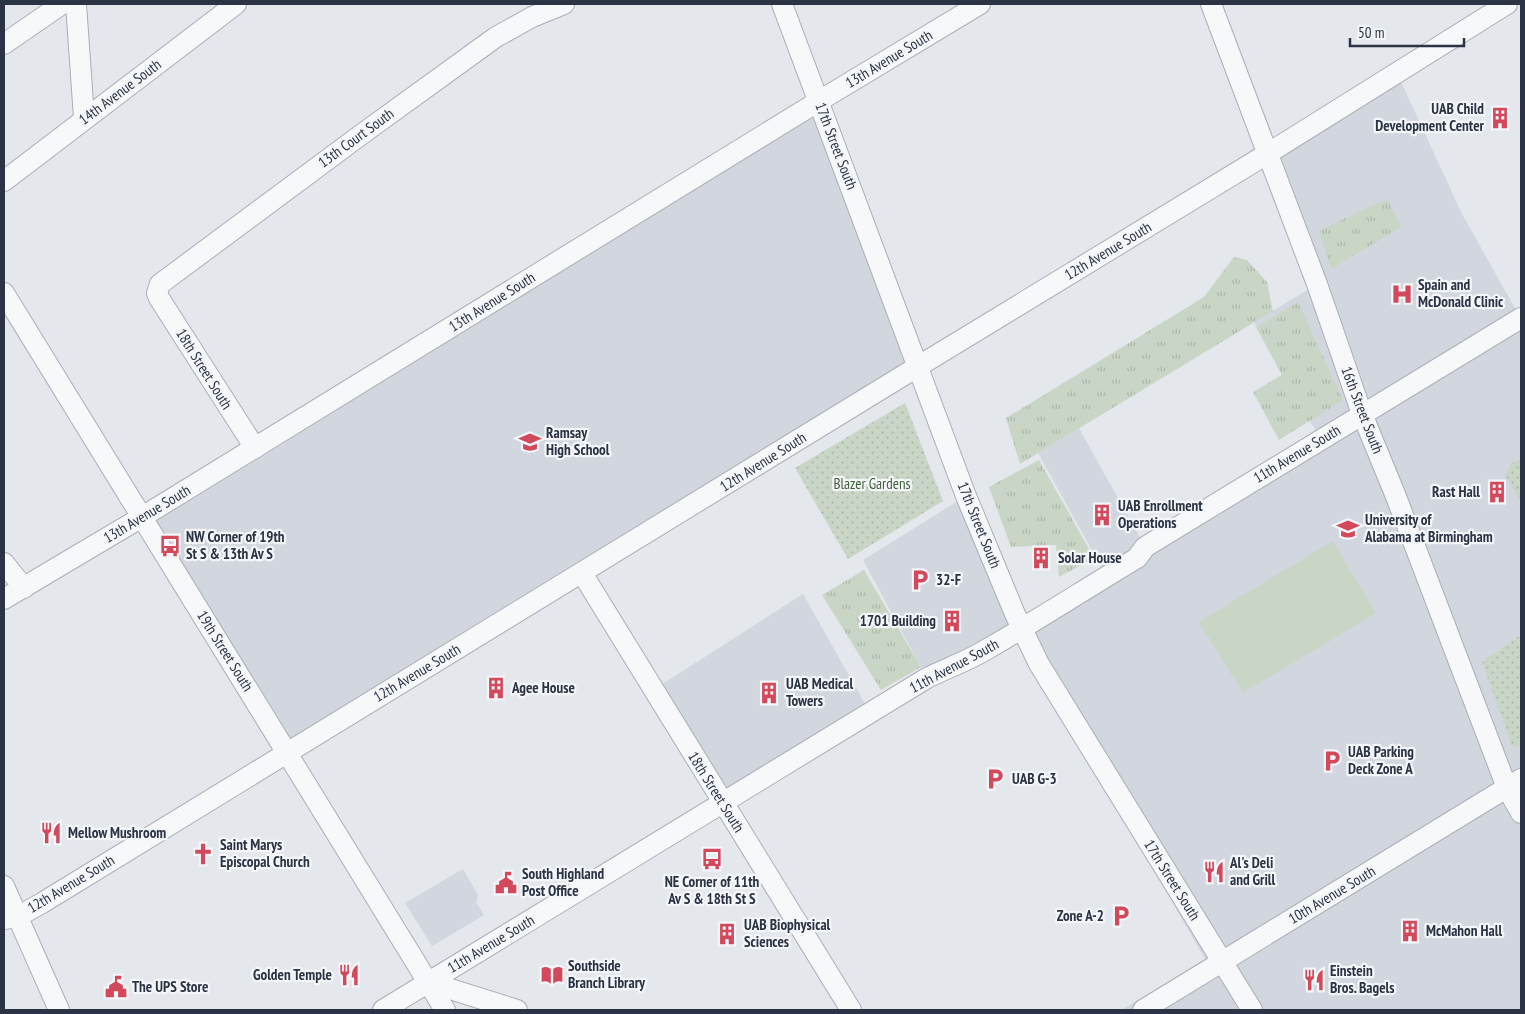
<svg xmlns="http://www.w3.org/2000/svg" width="1525" height="1014" viewBox="0 0 1525 1014" font-family="'PT Sans Narrow',sans-serif">
	<style>
		.built { fill: #d2d6de }
		.grass { fill: url(#grass-tufts) }
		.garden { fill: url(#garden-dots) }
		.pitch { fill: #c9d6c5 }
		.lines { fill: none; stroke-linecap: round; stroke-linejoin: round }
		.minor-casing { stroke: #a9aeb7; stroke-width: 22 }
		.minor { stroke: #f7f8fa; stroke-width: 20 }
		.labels { text-anchor: middle; stroke-width: 4.5; stroke-linejoin: round; paint-order: stroke }
		.street-label { font-size: 15px; fill: #2b3445; stroke: #f4f6f9 }
		.poi-label { font-size: 15px; font-weight: bold; fill: #2b3445; stroke: #f4f6f9; text-anchor: start }
		.park-label { font-size: 15px; fill: #3f6138; stroke: #f4f6f9 }
	</style>
	<defs>
		<pattern id="grass-tufts" width="24" height="20" patternUnits="userSpaceOnUse" patternTransform="scale(1.25)"><rect width="24" height="20" fill="#c9d6c5"/><path d="M3 7l-1-3M5 7V3M7 7l1-3M15 17l-1-3M17 17v-4M19 17l1-3" fill="none" stroke="#adb8ab"/></pattern>
		<pattern id="garden-dots" width="8" height="8" patternUnits="userSpaceOnUse" patternTransform="scale(1.25)"><rect width="8" height="8" fill="#c9d6c5"/><path d="M2 2h.1M6 6h.1" fill="none" stroke="#adb8ab" stroke-width="1.8" stroke-linecap="round"/></pattern>
	</defs>
	<rect width="100%" height="100%" fill="#e4e7ec"/>
	<!-- built -->
	<g class="built">
		<path d="M1397,73L1461,212L1521,319V1010H1122L1205,959L1114,801L1021,628L723,803L653,690L803,594L865,704L927,678L863,560L966,496L1019,620L1104,572L1038,453L1079,428L1145,547L1321,439L1282,375L1254,322L1314,286L1267,154Z"/>
		<path d="M819,101L918,366L287,753L142,517Z"/>
		<path d="M463,869L478,895L476,902L484,915L432,946L405,903Z"/>
	</g>
	<!-- grass -->
	<g class="grass">
		<path d="M1388,200L1401,227L1331,269L1319,231L1372,205Z"/>
		<path d="M1234,257L1247,260L1267,282L1273,311L1020,464L1006,418L1204,297Z"/>
		<path d="M1298,302L1343,400L1279,440L1253,392L1282,375L1256,327Z"/>
		<path d="M1039,460L1094,558L1059,577L1056,545L1011,547L989,487Z"/>
		<path d="M864,570L921,667L881,690L822,595Z"/>
	</g>
	<!-- garden -->
	<g class="garden">
		<path d="M905,403L943,501L848,559L795,468Z"/>
		<path d="M1521,458V502L1505,475L1511,464Z"/>
		<path d="M1521,635V744L1515,748L1512,746L1482,662Z"/>
	</g>
	<!-- pitch -->
	<path class="pitch" d="M1333,541L1376,613L1243,693L1199,622Z"/>
	<g class="lines">
		<!-- minor casing -->
		<g class="minor-casing">
			<g id="minor">
				<path d="M76,4L84,118"/>
				<path d="M782,4L966,496L1015,614L1039,664L1252,1010"/>
				<path d="M1211,4L1317,284L1362,414L1395,494L1507,788L1521,813"/>
				<path d="M4,44L62,4"/>
				<path d="M4,181L236,4"/>
				<path d="M4,293L445,1010"/>
				<path d="M255,448L159,298L157,293L160,284L362,134L496,37L532,17L564,4"/>
				<path d="M4,563L24,588"/>
				<path d="M582,573L851,1010"/>
				<path d="M4,599L142,517L819,101L980,4"/>
				<path d="M4,886L59,1010"/>
				<path d="M4,919L17,917L42,903L904,375L1267,154L1507,4"/>
				<path d="M428,982L517,1010"/>
				<path d="M383,1010L927,678C947,668 970,660 989,648C1039,619 1087,588 1137,558L1145,547L1521,318"/>
				<path d="M1143,1010L1521,779"/>
			</g>
		</g>
		<!-- minor -->
		<use href="#minor" class="minor"/>
	</g>
	<!-- icons -->
	<defs>
		<g id="building-bare" transform="scale(1.725)"><path d="M-4-6H4V6H1V3H-1V6H-4ZM-2.5-4.3h1.7v1.8h-1.7ZM.8-4.3h1.7v1.8H.8ZM-2.5-1h1.7V.8h-1.7ZM.8-1h1.7V.8H.8Z" fill="#d1495b" stroke="#f4f6f9" stroke-width="2.5" paint-order="stroke"/></g>
		<g id="hospital-bare" transform="scale(1.725)"><path d="M-5-5h3v3.5h4V-5h3V5h-3V1.5h-4V5h-3Z" fill="#d1495b" stroke="#f4f6f9" stroke-width="2.5" paint-order="stroke"/></g>
		<g id="school-bare" transform="scale(1.725)"><path d="M0-5L7-2L0 1L-7-2ZM-4 1L0 2.5L4 1V4Q0 6-4 4Z" fill="#d1495b" stroke="#f4f6f9" stroke-width="2.5" paint-order="stroke"/></g>
		<g id="university-bare" transform="scale(1.725)"><path d="M0-5L7-2L0 1L-7-2ZM-4 1L0 2.5L4 1V4Q0 6-4 4Z" fill="#d1495b" stroke="#f4f6f9" stroke-width="2.5" paint-order="stroke"/></g>
		<g id="bus-bare" transform="scale(1.725)"><path d="M-5-6H5V4H4V6H2V4H-2V6H-4V4H-5ZM-3.5-4V0h7V-4ZM-3.5 1.2v1.5H-2V1.2ZM2 1.2v1.5H3.5V1.2Z" fill="#d1495b" stroke="#f4f6f9" stroke-width="2.5" paint-order="stroke"/></g>
		<g id="parking-bare" transform="scale(1.725)"><path d="M-3.5-5.5H1a3.5 3.5 0 0 1 0 7H-1V5.5H-3.5ZM-1-3.4V-.6H.8a1.4 1.4 0 0 0 0-2.8Z" fill="#d1495b" stroke="#f4f6f9" stroke-width="2.5" paint-order="stroke"/></g>
		<g id="restaurant-bare" transform="scale(1.725)"><path d="M-5-6h1v4h1v-4h1v4h1v-4h1v5L-1.5 .5V6h-2V.5L-5-1ZM5-6V6H3V1.5H1.5Q1.5-4 5-6Z" fill="#d1495b" stroke="#f4f6f9" stroke-width="2.5" paint-order="stroke"/></g>
		<g id="church-bare" transform="scale(1.725)"><path d="M-1.2-6h2.4v3.5h3.3v2.4h-3.3V6h-2.4V-.1h-3.3v-2.4h3.3Z" fill="#d1495b" stroke="#f4f6f9" stroke-width="2.5" paint-order="stroke"/></g>
		<g id="civic-bare" transform="scale(1.725)"><path d="M-.6-6.5H3V-4.5H.6V-3L4-1V1h2V6H-6V1h2V-1L-.6-3ZM-1.2 2.5V6h2.4V2.5Z" fill="#d1495b" stroke="#f4f6f9" stroke-width="2.5" paint-order="stroke"/></g>
		<g id="library-bare" transform="scale(1.725)"><path d="M-6-4Q-3-5.5-.7-3.5V5Q-3 3-6 4ZM6-4Q3-5.5 .7-3.5V5Q3 3 6 4Z" fill="#d1495b" stroke="#f4f6f9" stroke-width="2.5" paint-order="stroke"/></g>
	</defs>
	<g fill-rule="evenodd">
		<use href="#building-bare" x="1500" y="118"/>
		<use href="#hospital-bare" x="1402" y="294"/>
		<use href="#school-bare" x="530" y="442"/>
		<use href="#building-bare" x="1497" y="492"/>
		<use href="#building-bare" x="1102" y="515"/>
		<use href="#university-bare" x="1348" y="529"/>
		<use href="#bus-bare" x="170" y="546"/>
		<use href="#building-bare" x="1041" y="558"/>
		<use href="#parking-bare" x="920" y="580"/>
		<use href="#building-bare" x="952" y="621"/>
		<use href="#building-bare" x="496" y="688"/>
		<use href="#building-bare" x="769" y="693"/>
		<use href="#parking-bare" x="1332" y="761"/>
		<use href="#parking-bare" x="995" y="779"/>
		<use href="#restaurant-bare" x="51" y="833"/>
		<use href="#church-bare" x="203" y="854"/>
		<use href="#bus-bare" x="712" y="859"/>
		<use href="#restaurant-bare" x="1214" y="872"/>
		<use href="#civic-bare" x="506" y="883"/>
		<use href="#parking-bare" x="1121" y="916"/>
		<use href="#building-bare" x="1410" y="931"/>
		<use href="#building-bare" x="727" y="934"/>
		<use href="#restaurant-bare" x="349" y="975"/>
		<use href="#library-bare" x="552" y="975"/>
		<use href="#restaurant-bare" x="1314" y="980"/>
		<use href="#civic-bare" x="116" y="987"/>
	</g>
	<g class="labels">
		<!-- street labels -->
		<g class="street-label">
			<text transform="translate(889 59) rotate(-31)" y="5">13th Avenue South</text>
			<text transform="translate(120 92) rotate(-37)" y="5">14th Avenue South</text>
			<text transform="translate(356 138) rotate(-36)" y="5">13th Court South</text>
			<text transform="translate(836 146) rotate(69)" y="5">17th Street South</text>
			<text transform="translate(1108 251) rotate(-31)" y="5">12th Avenue South</text>
			<text transform="translate(492 302) rotate(-32)" y="5">13th Avenue South</text>
			<text transform="translate(204 369) rotate(58)" y="5">18th Street South</text>
			<text transform="translate(1362 410) rotate(69)" y="5">16th Street South</text>
			<text transform="translate(1297 454) rotate(-31)" y="5">11th Avenue South</text>
			<text transform="translate(763 462) rotate(-32)" y="5">12th Avenue South</text>
			<text transform="translate(147 514) rotate(-31)" y="5">13th Avenue South</text>
			<text transform="translate(979 525) rotate(68)" y="5">17th Street South</text>
			<text transform="translate(225 651) rotate(58)" y="5">19th Street South</text>
			<text transform="translate(954 666) rotate(-28)" y="5">11th Avenue South</text>
			<text transform="translate(417 673) rotate(-31)" y="5">12th Avenue South</text>
			<text transform="translate(716 792) rotate(58)" y="5">18th Street South</text>
			<text transform="translate(1172 880) rotate(58)" y="5">17th Street South</text>
			<text transform="translate(71 884) rotate(-31)" y="5">12th Avenue South</text>
			<text transform="translate(1332 895) rotate(-31)" y="5">10th Avenue South</text>
			<text transform="translate(491 944) rotate(-31)" y="5">11th Avenue South</text>
		</g>
		<!-- poi labels -->
		<g class="poi-label">
			<text x="1484" y="114" text-anchor="end">UAB Child<tspan x="1484" dy="17">Development Center</tspan></text>
			<text x="1418" y="290">Spain and<tspan x="1418" dy="17">McDonald Clinic</tspan></text>
			<text x="546" y="438">Ramsay<tspan x="546" dy="17">High School</tspan></text>
			<text x="1480" y="497" text-anchor="end">Rast Hall</text>
			<text x="1118" y="511">UAB Enrollment<tspan x="1118" dy="17">Operations</tspan></text>
			<text x="1365" y="525">University of<tspan x="1365" dy="17">Alabama at Birmingham</tspan></text>
			<text x="186" y="542">NW Corner of 19th<tspan x="186" dy="17">St S &amp; 13th Av S</tspan></text>
			<text x="1058" y="563">Solar House</text>
			<text x="936" y="585">32-F</text>
			<text x="936" y="626" text-anchor="end">1701 Building</text>
			<text x="786" y="689">UAB Medical<tspan x="786" dy="17">Towers</tspan></text>
			<text x="512" y="693">Agee House</text>
			<text x="1348" y="757">UAB Parking<tspan x="1348" dy="17">Deck Zone A</tspan></text>
			<text x="1012" y="784">UAB G-3</text>
			<text x="68" y="838">Mellow Mushroom</text>
			<text x="220" y="850">Saint Marys<tspan x="220" dy="17">Episcopal Church</tspan></text>
			<text x="1230" y="868">Al's Deli<tspan x="1230" dy="17">and Grill</tspan></text>
			<text x="522" y="879">South Highland<tspan x="522" dy="17">Post Office</tspan></text>
			<text x="712" y="887" text-anchor="middle">NE Corner of 11th<tspan x="712" dy="17">Av S &amp; 18th St S</tspan></text>
			<text x="1104" y="921" text-anchor="end">Zone A-2</text>
			<text x="744" y="930">UAB Biophysical<tspan x="744" dy="17">Sciences</tspan></text>
			<text x="1426" y="936">McMahon Hall</text>
			<text x="568" y="971">Southside<tspan x="568" dy="17">Branch Library</tspan></text>
			<text x="1330" y="976">Einstein<tspan x="1330" dy="17">Bros. Bagels</tspan></text>
			<text x="332" y="980" text-anchor="end">Golden Temple</text>
			<text x="132" y="992">The UPS Store</text>
		</g>
		<!-- park labels -->
		<g class="park-label">
			<text x="872" y="489">Blazer Gardens</text>
		</g>
	</g>
	<!-- border -->
	<rect width="1525" height="1014" fill="none" stroke="#2b3445" stroke-width="10"/>
	<!-- scale -->
	<path d="M1350 38v8h114v-8" fill="none" stroke="#2b3445" stroke-width="2.5"/>
	<text x="1358" y="38" font-size="15" fill="#2b3445" stroke="#f4f6f9" stroke-width="4" paint-order="stroke">50 m</text>
</svg>
